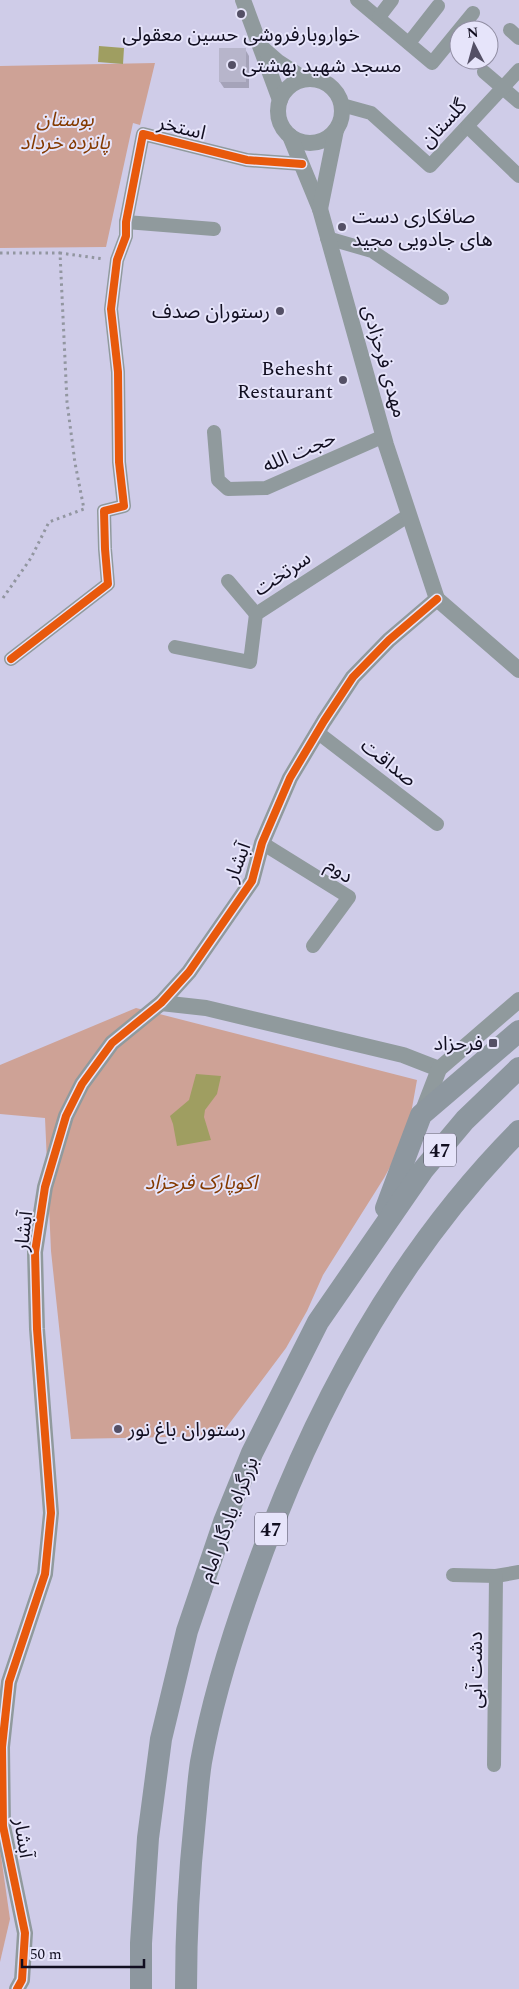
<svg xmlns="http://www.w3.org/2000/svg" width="519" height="1989" viewBox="0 0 519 1989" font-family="Spectral,'Noto Sans Arabic',serif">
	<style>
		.green { fill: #cea296 }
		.water { fill: #9f9e61 }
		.shadow { fill: #0003 }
		.building { fill: #b7b5cb }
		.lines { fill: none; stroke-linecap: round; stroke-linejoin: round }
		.path { stroke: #9296a0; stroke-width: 3; stroke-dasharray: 2.5 4; stroke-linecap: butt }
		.minor { stroke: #909a9d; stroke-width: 14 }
		.tertiary { stroke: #909a9d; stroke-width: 16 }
		.trunk { stroke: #8d979f; stroke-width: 22 }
		.cycleway-casing { stroke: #e6e4fa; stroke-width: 11 }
		.cycleway { stroke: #e8590c; stroke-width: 8 }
		.poi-dot { fill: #545066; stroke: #e6e4fa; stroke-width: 2 }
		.labels { text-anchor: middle; stroke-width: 4; stroke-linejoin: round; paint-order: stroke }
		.shield { fill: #e6e4fa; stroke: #514e61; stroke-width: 1 }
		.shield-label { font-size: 19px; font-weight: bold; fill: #110e20 }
		.poi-label { font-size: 20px; fill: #110e20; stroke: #e6e4fa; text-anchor: start }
		.park-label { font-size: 20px; font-style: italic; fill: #843a00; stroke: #e6e4fa }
		.street-label { font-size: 20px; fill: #110e20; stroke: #e6e4fa }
	</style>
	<rect width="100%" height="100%" fill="#cfcce8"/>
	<!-- green -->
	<g class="green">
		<path d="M155,63L140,125L133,123L106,247L0,248V66Z"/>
		<path d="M136,1008L417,1080L407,1136L384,1178L323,1275L307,1311L286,1348L220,1436L71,1439L51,1251L45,1118L0,1114V1065Z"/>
		<path d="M0,1849L10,1919L0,1962Z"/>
	</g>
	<!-- water -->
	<g class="water">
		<path d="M99,46L124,48L123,64L98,62Z"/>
		<path d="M196,1074L221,1076L217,1094L205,1110L204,1117L211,1140L177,1146L173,1124L170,1116L189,1100Z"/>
	</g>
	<!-- shadow -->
	<path class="shadow" d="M245,49L249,56V88H224L220,82Z"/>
	<!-- building -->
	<rect class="building" x="219" y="48" width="27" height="34"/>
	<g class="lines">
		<!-- path -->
		<g class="path">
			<path d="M0,253H60"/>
			<path d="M3,598L31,558L49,522L84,509L75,463L67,402L60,253L104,259"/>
		</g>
		<!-- minor -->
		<g class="minor">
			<path d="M357,0L432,63L473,13"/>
			<path d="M379,17L392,0"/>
			<path d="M510,30L519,38"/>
			<path d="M409,43L438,6"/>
			<path d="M484,72L519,102"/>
			<path d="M342,105L371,113L430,166L519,70"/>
			<path d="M468,127L519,176"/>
			<path d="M126,222L214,229"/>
			<path d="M327,238L372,251L442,298"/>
			<path d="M214,432L218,480L228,489L266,488L384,436"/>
			<path d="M228,581L256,614"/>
			<path d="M175,647L250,662L256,614L409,515"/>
			<path d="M11,659L108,584L105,549L104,511L124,506L119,462L118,372L111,309L117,260L126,236V222L143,134L247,160L302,164"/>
			<path d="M317,732L437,824"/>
			<path d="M262,843L349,897L313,946"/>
			<path d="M453,1575L496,1576L519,1572"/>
			<path d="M494,1765L496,1576"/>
		</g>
		<!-- tertiary -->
		<g class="tertiary">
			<path d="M243,0L280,100"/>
			<path d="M262,48L278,62L304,79"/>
			<circle cx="310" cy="111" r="32"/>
			<path d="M290,136L320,209L386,445L437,599"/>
			<path d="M320,209L336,130"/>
			<path d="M437,599L519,670"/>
			<path d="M161,1003L206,1008L403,1055L439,1069"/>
			<path d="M422,1113L439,1069L519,1000"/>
			<path d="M17,1989L22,1980L25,1933L3,1826L2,1747L9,1682L45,1574L51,1513L37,1329L35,1252L45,1187L66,1116L82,1084L112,1043L161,1003L189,972L252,881L262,843L290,778L324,721L353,677L389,640L437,599"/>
		</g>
		<!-- trunk -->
		<g class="trunk">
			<path d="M386,1208L421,1115L519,1031"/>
			<path d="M141,1989V1943L148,1838L161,1739L187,1631L224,1522L252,1453L318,1322L423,1170L465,1120L519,1068"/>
			<path d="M186,1989C186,1932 189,1876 195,1819C197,1800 198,1781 201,1762C212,1701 230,1643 251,1584C309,1418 394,1257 519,1131"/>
		</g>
		<!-- cycleway casing -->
		<g class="cycleway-casing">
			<g id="cycleway">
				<path d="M11,659L108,584L105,549L104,511L124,506L119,462L118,372L111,309L117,260L126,236V222L143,134L247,160L302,164"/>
				<path d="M17,1989L22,1980L25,1933L3,1826L2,1747L9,1682L45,1574L51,1513L37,1329L35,1252L45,1187L66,1116L82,1084L112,1043L161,1003L189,972L252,881L262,843L290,778L324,721L353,677L389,640L437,599"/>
			</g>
		</g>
		<!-- cycleway -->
		<use href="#cycleway" class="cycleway"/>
	</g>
	<!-- markers -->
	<g class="poi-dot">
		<circle cx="241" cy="14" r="5"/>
		<circle cx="232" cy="65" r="5"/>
		<circle cx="342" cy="227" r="5"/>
		<circle cx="280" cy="311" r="5"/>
		<circle cx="343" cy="380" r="5"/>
		<rect x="488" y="1038" width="10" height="10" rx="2.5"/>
		<circle cx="118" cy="1429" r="5"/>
	</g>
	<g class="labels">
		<!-- shield labels -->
		<g class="shield">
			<rect x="424" y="1133.5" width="32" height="33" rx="4"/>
			<rect x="255" y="1512.5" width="32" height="33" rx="4"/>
		</g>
		<g class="shield-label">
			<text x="440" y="1157">47</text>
			<text x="271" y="1536">47</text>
		</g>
		<!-- poi labels -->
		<g class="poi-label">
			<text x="241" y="41" text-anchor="middle">خواروبارفروشی حسین معقولی</text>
			<text x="242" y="72">مسجد شهید بهشتی</text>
			<text x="352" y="223">صافکاری دست<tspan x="352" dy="23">های جادویی مجید</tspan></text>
			<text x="270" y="318" text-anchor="end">رستوران صدف</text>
			<text x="333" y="375" text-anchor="end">Behesht<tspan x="333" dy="23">Restaurant</tspan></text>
			<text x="483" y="1050" text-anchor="end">فرحزاد</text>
			<text x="128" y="1436">رستوران باغ نور</text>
		</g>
		<!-- park labels -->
		<g class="park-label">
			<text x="65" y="126">بوستان<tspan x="65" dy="23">پانزده خرداد</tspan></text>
			<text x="201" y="1189">اکوپارک فرحزاد</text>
		</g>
		<!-- street labels -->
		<g class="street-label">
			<text transform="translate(443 123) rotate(-47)" y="7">گلستان</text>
			<text transform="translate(182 127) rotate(14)" y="7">استخر</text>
			<text transform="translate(385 361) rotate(74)" y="7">مهدی فرحزادی</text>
			<text transform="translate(299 451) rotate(-23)" y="7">حجت الله</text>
			<text transform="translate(282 573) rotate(-34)" y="7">سرتخت</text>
			<text transform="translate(389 762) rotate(38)" y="7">صداقت</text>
			<text transform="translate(237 862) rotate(-69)" y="7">آبشار</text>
			<text transform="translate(340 870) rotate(36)" y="7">دوم</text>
			<text transform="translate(23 1231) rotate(-83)" y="7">آبشار</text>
			<text transform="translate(228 1519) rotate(-69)" y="7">بزرگراه یادگار امام</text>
			<text transform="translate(475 1670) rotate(-90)" y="7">دشت آبی</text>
			<text transform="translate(24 1838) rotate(81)" y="7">آبشار</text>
		</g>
	</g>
	<!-- north arrow -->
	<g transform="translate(474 45) rotate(354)"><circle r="24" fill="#e6e4fa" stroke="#918ea3"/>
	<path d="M0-4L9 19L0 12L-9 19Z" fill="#545066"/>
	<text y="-8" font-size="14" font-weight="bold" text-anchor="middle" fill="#110e20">N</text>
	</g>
	<!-- scale -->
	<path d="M22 1959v8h122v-8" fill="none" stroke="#110e20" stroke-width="2.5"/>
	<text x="30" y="1959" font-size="15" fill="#110e20" stroke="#e6e4fa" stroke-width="4" paint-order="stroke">50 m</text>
</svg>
